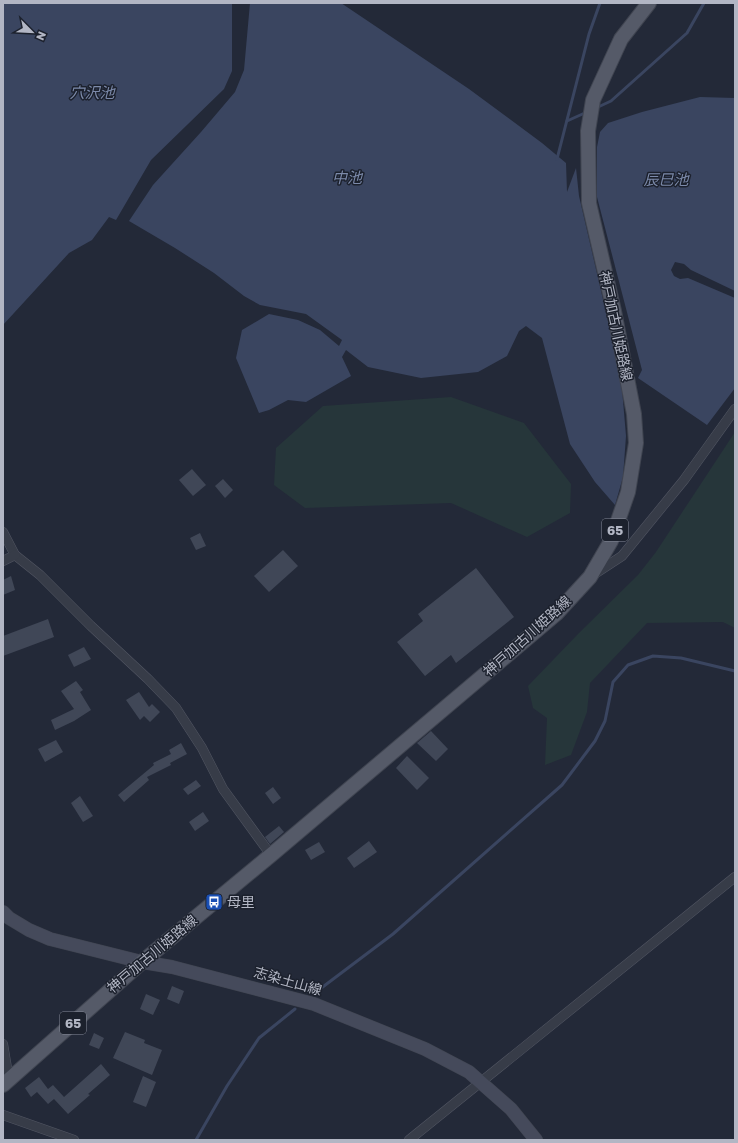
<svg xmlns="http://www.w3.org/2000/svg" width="738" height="1143" viewBox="0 0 738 1143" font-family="'Golos Text','Noto Sans JP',sans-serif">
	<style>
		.green { fill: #26363a }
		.water { fill: #3a4560 }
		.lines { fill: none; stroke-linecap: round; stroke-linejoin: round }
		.stream { stroke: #3a4560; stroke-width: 3 }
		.building { fill: #404757 }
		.street-casing { stroke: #525663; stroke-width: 10 }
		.secondary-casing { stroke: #404551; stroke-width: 14 }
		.primary-casing { stroke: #404551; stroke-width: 16 }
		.street { stroke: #373c48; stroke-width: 9 }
		.secondary { stroke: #454a5b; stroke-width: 13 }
		.primary { stroke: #555a68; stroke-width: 14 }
		.labels { text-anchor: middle; stroke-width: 3; stroke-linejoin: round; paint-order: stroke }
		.shield { fill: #1c212d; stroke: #858997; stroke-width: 1 }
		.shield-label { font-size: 13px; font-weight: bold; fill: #b2b6c4 }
		.street-label { font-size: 14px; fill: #b2b6c4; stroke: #1c212d }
		.poi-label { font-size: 14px; fill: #b2b6c4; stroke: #1c212d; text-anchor: start }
		.water-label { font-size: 15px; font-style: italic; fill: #7c8aaa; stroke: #1c212d }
	</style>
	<rect width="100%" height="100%" fill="#232938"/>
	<!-- green -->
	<g class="green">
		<path d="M451,397L524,423L571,484L570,513L527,537L451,503L305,508L274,485L276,448L323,406Z"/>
		<path d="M735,432V628L723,622L647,623L590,683L587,712L571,755L545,765L547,718L533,708L528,686L579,633L638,575L656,552Z"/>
	</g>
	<!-- water -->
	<g class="water">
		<path d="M3,3H232V71L224,89L151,160L116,220L109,217L92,240L69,253L3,325Z"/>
		<path d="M250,3H341L469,89L542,143L566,163L567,192L576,168L579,196L621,377L626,436L623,477L615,505L595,482L570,444L542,338L526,326L519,331L507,356L478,372L421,378L368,367L346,350L342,357L351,376L306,402L288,400L269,410L259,413L236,358L242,330L269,314L298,320L320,330L339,346L342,340L306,314L260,305L244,296L214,273L175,248L129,221L153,185L201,132L235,92L244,70Z"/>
		<path d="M700,97L735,98V291L691,270L684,264L675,262L671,270L674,276L680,279L688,278L735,298V388L707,425L638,378L642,370L597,197V147L600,132L608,123L642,112Z"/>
	</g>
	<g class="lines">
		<!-- stream -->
		<g class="stream">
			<path d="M596,108L611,101L687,33L704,3"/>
			<path d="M567,121L587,112"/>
			<path d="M557,159L589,34L600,3"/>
			<path d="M316,992L393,934L562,785L595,741L605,721L613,682L628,665L653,656L681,658L735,671"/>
			<path d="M196,1140L227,1086L259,1038L295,1009"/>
		</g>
	</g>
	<!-- building -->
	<g class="building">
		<path d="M192,469L206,485L193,496L179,480Z"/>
		<path d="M223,479L233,490L225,498L215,486Z"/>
		<path d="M200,533L206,546L196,550L190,538Z"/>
		<path d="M283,550L298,566L269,592L254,576Z"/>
		<path d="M476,568L514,617L456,663L451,655L425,676L397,642L423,621L418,614Z"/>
		<path d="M11,576L15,590L3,595V580Z"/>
		<path d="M48,619L54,637L3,656V636Z"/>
		<path d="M84,647L91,659L74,667L68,655Z"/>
		<path d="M76,681L83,690L80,692L91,710L74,721L55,730L51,720L74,709L61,691Z"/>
		<path d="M139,692L149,707L152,704L160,712L150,722L144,716L140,720L126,700Z"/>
		<path d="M431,731L448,749L436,761L417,743Z"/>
		<path d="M56,740L63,752L45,762L38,749Z"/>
		<path d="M181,743L187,754L170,763L171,765L147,777L149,780L124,802L118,795L154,765L153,763L171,754L169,750Z"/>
		<path d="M407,756L429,778L417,790L396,768Z"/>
		<path d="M196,780L201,786L188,795L183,789Z"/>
		<path d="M273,787L281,798L273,804L265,793Z"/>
		<path d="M80,796L93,816L83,822L71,803Z"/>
		<path d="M203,812L209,821L195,831L189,822Z"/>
		<path d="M279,826L284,832L270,844L265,837Z"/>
		<path d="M369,841L377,852L354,868L347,858Z"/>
		<path d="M319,842L325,852L311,860L305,850Z"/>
		<path d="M172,986L184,991L179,1004L167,999Z"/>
		<path d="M146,994L160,1000L153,1015L140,1009Z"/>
		<path d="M125,1032L145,1040L144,1043L162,1050L152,1075L113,1058Z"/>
		<path d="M94,1033L104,1038L99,1049L89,1045Z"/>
		<path d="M101,1064L110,1075L88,1094L90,1095L68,1114L54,1099L48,1104L37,1092L31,1097L25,1088L39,1077L48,1089L53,1085L64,1097Z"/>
		<path d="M143,1076L156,1082L146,1107L133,1102Z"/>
	</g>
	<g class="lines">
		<!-- street casing -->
		<g class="street-casing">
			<g id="street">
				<path d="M3,532L15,555L40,575L91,626L148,679L176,708L202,748L223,789L271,855"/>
				<path d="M3,561L15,555"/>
				<path d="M593,575L622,556L684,480L735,409"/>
				<path d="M3,1044L9,1080"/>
				<path d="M3,1115L74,1140"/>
				<path d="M409,1140L735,877"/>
			</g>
		</g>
		<!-- secondary casing -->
		<g class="secondary-casing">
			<path id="secondary" d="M3,912L9,918L29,930L50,939L142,962L172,967L314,1004L425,1049L469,1072L511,1109L536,1140"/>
		</g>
		<!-- primary casing -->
		<g class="primary-casing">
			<path id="primary" d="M3,1085L142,962L271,855L556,614L590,577L611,541L628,492L636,443L634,414L614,311L589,203L588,131L593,100L621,39L649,3"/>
		</g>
		<!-- street -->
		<use href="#street" class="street"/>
		<!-- secondary -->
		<use href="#secondary" class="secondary"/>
		<!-- primary -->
		<use href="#primary" class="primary"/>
	</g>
	<!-- icons -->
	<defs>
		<g id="bus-square" transform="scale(0.9)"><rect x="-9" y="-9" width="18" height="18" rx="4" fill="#1a4fb4" stroke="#1c212d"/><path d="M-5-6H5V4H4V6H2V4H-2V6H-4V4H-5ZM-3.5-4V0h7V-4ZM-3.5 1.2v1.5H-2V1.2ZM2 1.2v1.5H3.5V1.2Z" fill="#fff"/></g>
	</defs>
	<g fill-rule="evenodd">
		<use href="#bus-square" x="214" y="902"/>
	</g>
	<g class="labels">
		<!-- shield labels -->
		<g class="shield">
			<rect x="602" y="519" width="26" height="22" rx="3"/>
			<rect x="60" y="1012" width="26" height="22" rx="3"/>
		</g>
		<g class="shield-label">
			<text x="615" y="535">65</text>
			<text x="73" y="1028">65</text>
		</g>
		<!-- street labels -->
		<g class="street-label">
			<text transform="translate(616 326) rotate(78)" y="5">神戸加古川姫路線</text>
			<text transform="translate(527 636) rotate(-42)" y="5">神戸加古川姫路線</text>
			<text transform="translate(152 954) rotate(-40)" y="5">神戸加古川姫路線</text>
			<text transform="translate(288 981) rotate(16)" y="5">志染土山線</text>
		</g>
		<!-- poi labels -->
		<g class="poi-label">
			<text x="227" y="907">母里</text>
		</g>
		<!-- water labels -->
		<g class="water-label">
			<text x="92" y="98">穴沢池</text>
			<text x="347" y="183">中池</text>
			<text x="666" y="185">辰巳池</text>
		</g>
	</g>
	<!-- border -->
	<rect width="738" height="1143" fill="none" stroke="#b2b6c4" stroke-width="8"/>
	<!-- north arrow -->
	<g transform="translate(32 32) rotate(114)" stroke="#1c212d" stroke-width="3" paint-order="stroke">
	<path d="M0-3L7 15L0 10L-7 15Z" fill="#b2b6c4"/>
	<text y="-6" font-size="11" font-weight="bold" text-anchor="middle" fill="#b2b6c4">N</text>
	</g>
</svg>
